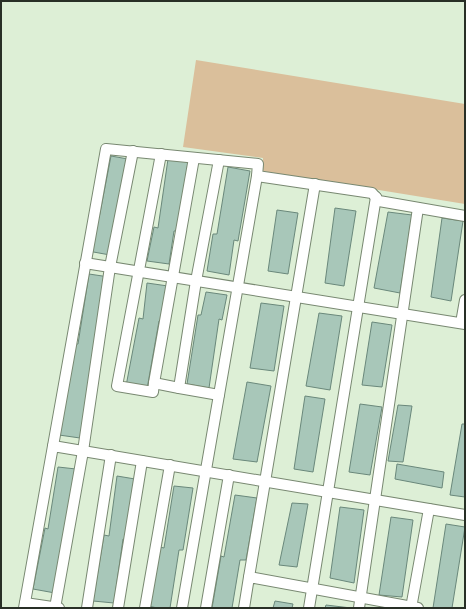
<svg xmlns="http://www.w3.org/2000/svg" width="466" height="609" viewBox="0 0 466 609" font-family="Inter,sans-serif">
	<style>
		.green { fill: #dabf9b }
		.building { fill: #a8c7b9; stroke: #6a887b }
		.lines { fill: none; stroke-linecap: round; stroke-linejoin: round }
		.minor-casing { stroke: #788871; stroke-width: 12 }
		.minor { stroke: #fff; stroke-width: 10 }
	</style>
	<rect width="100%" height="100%" fill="#ddefd6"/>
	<!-- green -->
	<path class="green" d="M196,60L465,104V204L262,171L263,158L183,147Z"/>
	<!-- building -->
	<g class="building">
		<path d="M111,156L128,159L110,255L88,251L94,218H99Z"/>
		<path d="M168,159L188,162L178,231H174L169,264L147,261L154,227L158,228Z"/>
		<path d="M228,167L250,171L238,241L234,240L229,275L207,271L213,234H217Z"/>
		<path d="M335,208L356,211L344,286L325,283Z"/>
		<path d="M277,210L298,213L288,274L268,271Z"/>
		<path d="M388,212L412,215L400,293L374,288Z"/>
		<path d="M442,218L463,221L451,301L431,297Z"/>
		<path d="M89,274L109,277L80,438L59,435L75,344H78Z"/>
		<path d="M147,283L168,286L163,321H159L147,389L126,386L139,318L143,319Z"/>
		<path d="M206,292L227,295L222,320L219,319L209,388L187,384L198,315H201Z"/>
		<path d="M261,303L284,306L274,371L250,368Z"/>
		<path d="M319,313L342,316L330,390L306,386Z"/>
		<path d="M372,322L392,325L382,387L362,385Z"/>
		<path d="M247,382L271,386L257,462L233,459Z"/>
		<path d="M305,396L325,399L313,472L294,469Z"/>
		<path d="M360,404L382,407L370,475L349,472Z"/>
		<path d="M398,405L412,406L403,462L388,461Z"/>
		<path d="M462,424H465V497L450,495Z"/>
		<path d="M397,464L444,472L442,488L395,479Z"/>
		<path d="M58,467L76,469L55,593L33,589L45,528L48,529Z"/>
		<path d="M117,476L135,479L127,540L123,539L114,603L93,601L104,535L109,536Z"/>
		<path d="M174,486L193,488L183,550H179L170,608H157L149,606L160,547L164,548Z"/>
		<path d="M235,495L257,498L246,560H240L232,608H212L221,556L224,557Z"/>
		<path d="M292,503L308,504L297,567L279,565Z"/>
		<path d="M340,507L364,510L354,583L330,578Z"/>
		<path d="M391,517L413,520L402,597L379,595Z"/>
		<path d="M446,524L465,527L452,608H433Z"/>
		<path d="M275,601L293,604L292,608H273Z"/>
		<path d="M326,605L351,608H325Z"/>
	</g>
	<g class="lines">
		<!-- minor casing -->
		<g class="minor-casing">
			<g id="minor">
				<path d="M85,263L465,324"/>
				<path d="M461,323L465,300"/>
				<path d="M154,383L153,392L117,386L161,154"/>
				<path d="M179,388L154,383L194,158"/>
				<path d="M219,395L179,388L196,281L219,160"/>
				<path d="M53,446L106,149L258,164L257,176L372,193L379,201L465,216"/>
				<path d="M249,577L315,184"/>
				<path d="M25,603L59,608"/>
				<path d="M24,608L53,446L465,515"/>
				<path d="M55,608L83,451L110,267L133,151"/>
				<path d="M87,608L111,455"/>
				<path d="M118,608L142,461"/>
				<path d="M145,608L170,465"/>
				<path d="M182,608L257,176"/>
				<path d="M206,608L229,475"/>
				<path d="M244,608L249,577L418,608"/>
				<path d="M309,608L376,197"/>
				<path d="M359,608L418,208"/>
				<path d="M411,608L429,509"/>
			</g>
		</g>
		<!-- minor -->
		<use href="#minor" class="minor"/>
	</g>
	<!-- border -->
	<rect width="466" height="609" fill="none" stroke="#282f26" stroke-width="4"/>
</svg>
